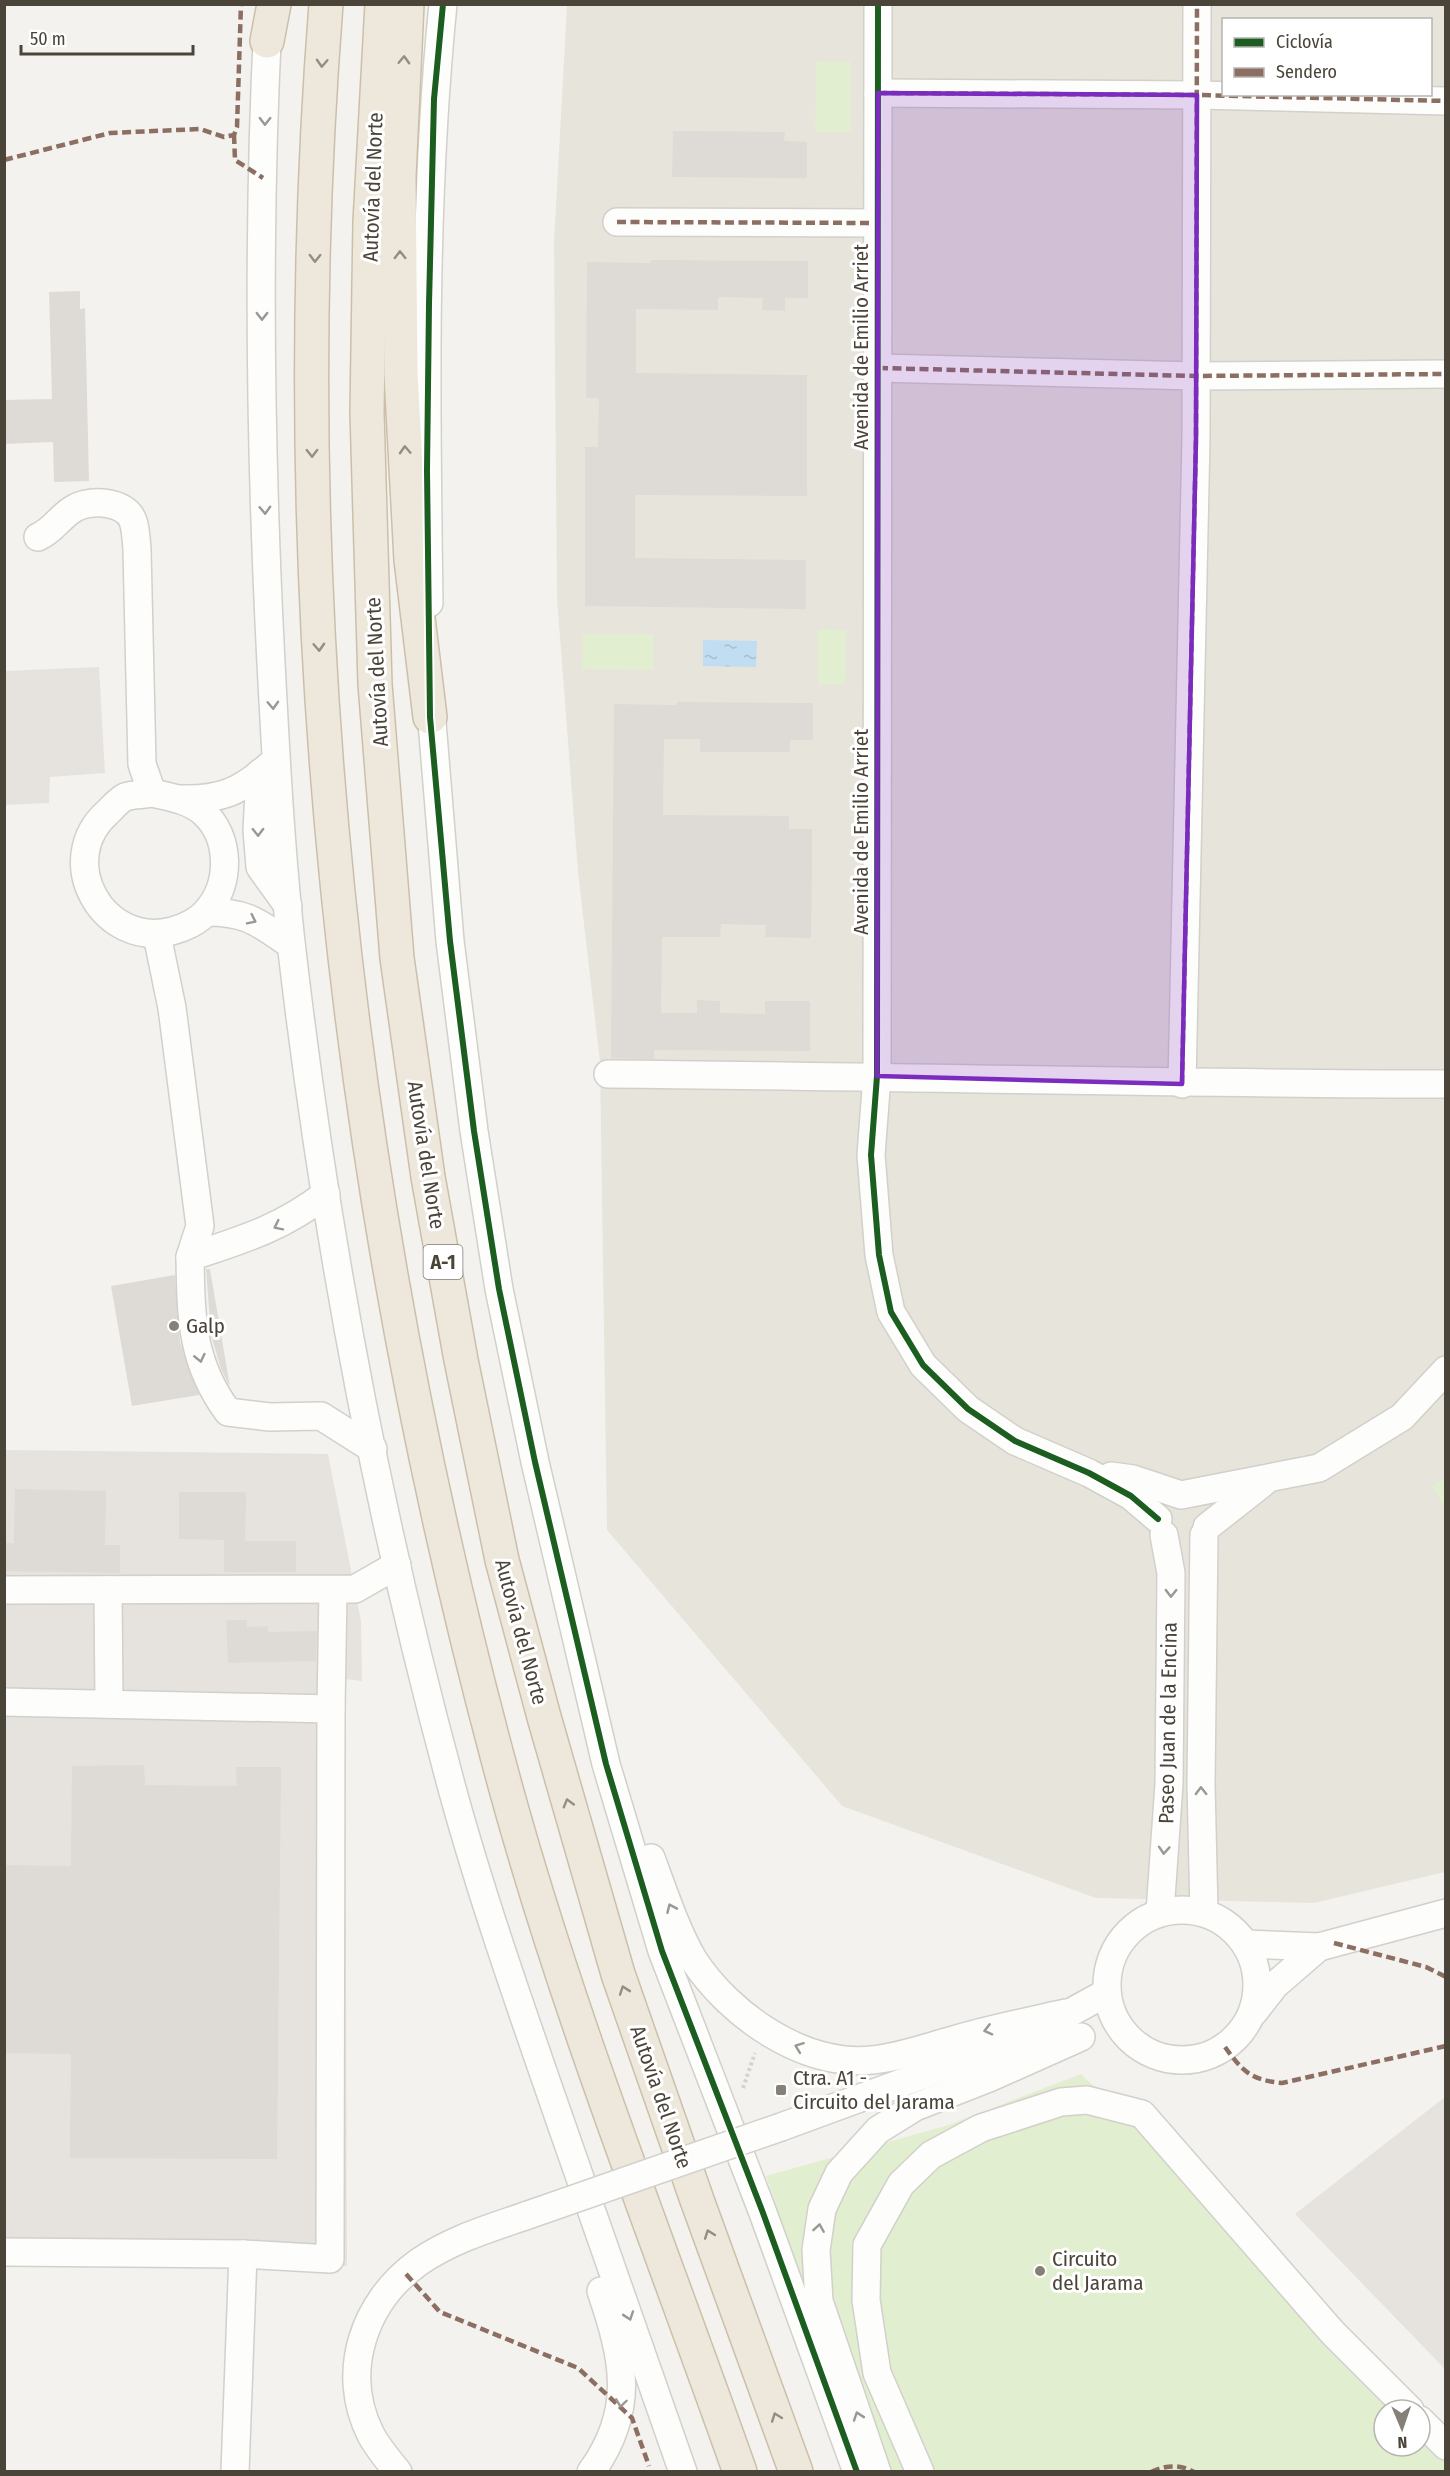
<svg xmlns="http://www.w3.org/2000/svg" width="1450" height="2476" viewBox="0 0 1450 2476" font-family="'Fira Sans Condensed',sans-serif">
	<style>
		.residential { fill: #e7e4dc; fill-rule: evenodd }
		.industrial { fill: #e6e2de }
		.green { fill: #e1eecf; fill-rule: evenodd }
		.parking { fill: #e6e3df }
		.water { fill: url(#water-ripples) }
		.building { fill: #dedbd6 }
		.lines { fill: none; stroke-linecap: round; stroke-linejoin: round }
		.minor-casing { stroke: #d2d0cb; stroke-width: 30 }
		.highway-casing { stroke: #ccbfa9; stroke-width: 36 }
		.path { stroke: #d3d2cc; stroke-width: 4; stroke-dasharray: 3 3; stroke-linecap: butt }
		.minor { stroke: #fdfdfc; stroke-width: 27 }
		.highway { stroke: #ede8db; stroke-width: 33 }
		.minor-bridge-casing { stroke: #d2d0cb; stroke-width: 30; stroke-linecap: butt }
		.minor-bridge { stroke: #fdfdfc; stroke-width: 27 }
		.quiet { stroke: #8d6e63; stroke-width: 4.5; stroke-dasharray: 9 4.5; stroke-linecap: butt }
		.cycleway-casing { stroke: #fff; stroke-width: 10 }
		.cycleway { stroke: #1b5e20; stroke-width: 6 }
		.oneway { stroke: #948e82 }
		.oneway2 { stroke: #9b9791 }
		.marked { fill: #7b2cbf; fill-opacity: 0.2; stroke: #7b2cbf; stroke-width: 4.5; stroke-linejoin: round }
		.poi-dot { fill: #868178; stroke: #fff; stroke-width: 2 }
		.labels { text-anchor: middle; stroke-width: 6; stroke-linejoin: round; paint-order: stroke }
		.shield { fill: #fff; stroke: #817c74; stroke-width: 1.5 }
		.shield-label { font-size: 20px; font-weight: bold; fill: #4b4439 }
		.street-label { font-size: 21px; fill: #4b4439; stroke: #fff }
		.poi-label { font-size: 21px; fill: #4b4439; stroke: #fff; text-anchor: start }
	</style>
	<defs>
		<pattern id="water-ripples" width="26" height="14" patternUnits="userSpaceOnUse" patternTransform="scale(1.5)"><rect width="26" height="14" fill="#c0ddf1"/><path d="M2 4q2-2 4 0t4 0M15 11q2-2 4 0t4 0" fill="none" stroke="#a6bfcf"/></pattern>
	</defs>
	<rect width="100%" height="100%" fill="#f4f2ee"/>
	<!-- residential -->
	<path class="residential" d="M567,5H1445V1872L1314,1903L1096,1898L842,1806L607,1530L600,1062L578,872L557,598L554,243ZM1224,20H1430V94H1224Z"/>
	<!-- industrial -->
	<path class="industrial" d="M5,1450L328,1454L361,1621L362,1681L345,1679L347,2266L5,2262Z"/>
	<!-- green -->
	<g class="green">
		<path d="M816,61L851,62V132H815Z"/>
		<path d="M818,629L846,630L845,684H818Z"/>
		<path d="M583,634H653V670L582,669Z"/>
		<path d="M1445,1478V1506L1432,1487Z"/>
		<path d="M1081,2074L1445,2430V2471H866L766,2176L949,2125ZM1384,2410H1420V2446H1384Z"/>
	</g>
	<!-- parking -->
	<g class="parking">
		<path d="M99,667L105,773L50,777L49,803L5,805V671Z"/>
		<path d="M1445,2097V2369L1295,2214Z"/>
	</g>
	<!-- water -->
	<path class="water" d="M703,640L757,641L756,667L703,666Z"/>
	<!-- building -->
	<g class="building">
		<path d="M673,131L785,132L784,141L807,142V178L672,177Z"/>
		<path d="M651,260L808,261V298H785V311L762,310L763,298L718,297V310L636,309V373L807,375V496L635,495V558L806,560V609L585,606V447H598L599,398H586L587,262L651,263Z"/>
		<path d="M80,291V309L85,308L89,481L54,482L53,442L4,444V400L52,399L49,292Z"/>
		<path d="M677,702L813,703V740H790V752H700V739H664L663,815L789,816V829H812V866L811,938L765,937L766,925L721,924L720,937H662L661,1013H697V1000L720,1001V1013L765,1014V1001H810V1051L654,1050V1059L611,1058L614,704L677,705Z"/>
		<path d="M206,1269H210L230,1387L221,1369L211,1335Z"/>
		<path d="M175,1275L180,1342L199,1395L132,1406L111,1286Z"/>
		<path d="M15,1489L106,1491L105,1545H120V1573L4,1571V1543H14Z"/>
		<path d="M179,1492H246L245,1541H296V1572H224V1540L179,1539Z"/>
		<path d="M226,1620H247V1627L268,1626V1632L317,1631L316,1661L228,1663Z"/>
		<path d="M144,1765L145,1785L237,1786L236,1767H281L277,2159L70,2158L71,2054L4,2053V1865L71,1866L72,1766Z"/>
	</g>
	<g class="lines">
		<!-- minor casing -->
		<g class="minor-casing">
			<g id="minor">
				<path d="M878,4L877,1076L871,1155L879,1255L891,1312L923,1365L968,1409L1015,1441L1089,1473L1131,1496L1158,1519"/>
				<path d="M268,21C257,234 260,449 271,663C276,759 281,856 292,951C325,1234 378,1517 453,1792C483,1901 521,2008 558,2115C600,2234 641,2353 683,2472"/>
				<path d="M878,93L1197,95L1446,101"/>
				<path d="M617,222L877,223"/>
				<path d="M879,368L1196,376L1446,374"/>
				<path d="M38,537C54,530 61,515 75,508C91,499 126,501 133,521C136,529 136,540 137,549L142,764L152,793"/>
				<path d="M429,603C426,404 423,203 443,4"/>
				<path d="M430,698L450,941L474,1131L499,1289L535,1462L606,1764L662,1951L763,2213L857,2472"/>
				<path d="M260,773L257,830L260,867L288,906"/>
				<path d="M152,793C170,797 189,800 203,812C231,837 231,884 207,911C199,921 184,928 172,931C103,949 53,860 108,812C113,807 119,800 125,797C133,794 144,795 152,793Z"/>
				<path d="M181,799C220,800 240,792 269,766"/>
				<path d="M207,912C248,912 259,923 291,945"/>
				<path d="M157,935L172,1008L200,1226L190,1257"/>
				<path d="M608,1074C887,1076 1166,1084 1446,1084"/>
				<path d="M1182,1084L1196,438L1197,4"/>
				<path d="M326,1194C280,1229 244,1239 190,1257C191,1317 191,1362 228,1412L270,1417L321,1416L373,1449"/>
				<path d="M1111,1476L1133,1479L1181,1495L1319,1468L1402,1417L1446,1370"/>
				<path d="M1207,1527L1264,1482"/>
				<path d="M1204,1535L1201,1784L1204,1913"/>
				<path d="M4,1590L355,1589L397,1565"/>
				<path d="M108,1590L109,1704"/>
				<path d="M4,1702L331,1709L330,2259L243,2254L4,2252"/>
				<path d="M331,1709L333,1590"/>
				<path d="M651,1858C663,1890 676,1930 693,1959C729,2015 803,2067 872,2060C902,2057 930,2046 960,2038C995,2028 1030,2021 1066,2013"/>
				<circle cx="1182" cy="1985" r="75"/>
				<path d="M1160,1912L1169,1784L1171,1573L1164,1535"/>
				<path d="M1246,1944L1319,1947L1446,1913"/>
				<path d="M1254,2012L1275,1985L1319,1947"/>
				<path d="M781,2127L1024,2038L1106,1993"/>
				<path d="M1420,2420L1446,2446"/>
				<path d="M235,2472L243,2254"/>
				<path d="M398,2472C388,2460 378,2448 371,2435C339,2372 364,2301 419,2262C452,2239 491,2228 528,2215"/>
				<path d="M591,2472C636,2410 624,2359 601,2291"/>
				<path d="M877,2472L819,2301L816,2250L822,2209L839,2173L878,2130L915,2107L989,2078L1081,2037"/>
				<path d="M920,2472L877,2373L866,2300L867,2245L901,2184L931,2155L981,2128L1061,2102L1087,2100L1142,2114L1332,2332L1410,2410"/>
			</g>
		</g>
		<!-- highway casing -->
		<g class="highway-casing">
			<g id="highway">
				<path d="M326,4C280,595 346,1192 499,1763C563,2004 657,2237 740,2472"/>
				<path d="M382,4L370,222L367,412L375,684L397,958L428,1177L461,1360L502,1560L544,1717L618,1974L697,2200L796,2472"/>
				<path d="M407,4L399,176L401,374L411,560L430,717"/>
				<path d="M267,41L274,4"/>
			</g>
		</g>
		<!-- path -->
		<path class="path" d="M743,2088L755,2053"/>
		<!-- minor -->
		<use href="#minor" class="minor"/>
		<!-- highway -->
		<use href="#highway" class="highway"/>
		<!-- minor-bridge casing -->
		<g class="minor-bridge-casing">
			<path id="minor-bridge" d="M528,2215L781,2127"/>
		</g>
		<!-- minor-bridge -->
		<use href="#minor-bridge" class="minor-bridge"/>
		<!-- quiet -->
		<g class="quiet">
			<path d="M878,93L1197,95L1446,101"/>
			<path d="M234,135L235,160L263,178"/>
			<path d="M4,160L110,133L200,129L224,137L234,135L237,127L241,4"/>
			<path d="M617,222L877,223"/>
			<path d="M879,368L1196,376L1446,374"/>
			<path d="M1182,1084L1196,438L1197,4"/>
			<path d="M1334,1943L1426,1967L1446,1977"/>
			<path d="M1225,2047C1243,2072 1251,2080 1282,2083L1446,2046"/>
			<path d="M406,2274L440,2312L578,2368L632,2418L649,2466"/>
			<path d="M1151,2472C1167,2465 1179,2464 1194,2472"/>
		</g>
		<!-- cycleway casing -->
		<g class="cycleway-casing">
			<g id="cycleway">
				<path d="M443,4L434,99L429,304L427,470L430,717L450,941L474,1131L499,1289L535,1462L606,1764L662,1951L763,2213L857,2472"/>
				<path d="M878,4L877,1076L871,1155L879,1255L891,1312L923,1365L968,1409L1015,1441L1089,1473L1131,1496L1158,1519"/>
			</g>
		</g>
		<!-- cycleway -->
		<use href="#cycleway" class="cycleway"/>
	</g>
	<!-- one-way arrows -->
	<defs><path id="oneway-chevron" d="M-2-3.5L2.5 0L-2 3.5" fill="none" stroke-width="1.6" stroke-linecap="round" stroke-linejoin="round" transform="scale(1.5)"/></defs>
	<g class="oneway">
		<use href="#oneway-chevron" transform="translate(404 60) rotate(-88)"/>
		<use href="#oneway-chevron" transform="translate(322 63) rotate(93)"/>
		<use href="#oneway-chevron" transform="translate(400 255) rotate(-91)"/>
		<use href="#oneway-chevron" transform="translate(315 258) rotate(91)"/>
		<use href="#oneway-chevron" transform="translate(405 450) rotate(-93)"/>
		<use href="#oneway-chevron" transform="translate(312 453) rotate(89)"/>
		<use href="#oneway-chevron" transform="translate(319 647) rotate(87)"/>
		<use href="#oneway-chevron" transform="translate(568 1803) rotate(-106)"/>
		<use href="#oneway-chevron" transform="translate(624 1990) rotate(-109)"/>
		<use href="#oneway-chevron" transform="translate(709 2234) rotate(-110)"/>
		<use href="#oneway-chevron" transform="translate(776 2417) rotate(-110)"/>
	</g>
	<g class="oneway2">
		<use href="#oneway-chevron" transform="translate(265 121) rotate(91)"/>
		<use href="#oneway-chevron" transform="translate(262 316) rotate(90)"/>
		<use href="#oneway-chevron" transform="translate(265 510) rotate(88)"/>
		<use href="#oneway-chevron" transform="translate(273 705) rotate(87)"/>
		<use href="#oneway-chevron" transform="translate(258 832) rotate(89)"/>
		<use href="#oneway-chevron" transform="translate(252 920) rotate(26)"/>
		<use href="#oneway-chevron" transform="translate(278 1226) rotate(154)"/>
		<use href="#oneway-chevron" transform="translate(200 1358) rotate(77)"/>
		<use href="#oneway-chevron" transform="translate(1171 1593) rotate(91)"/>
		<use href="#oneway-chevron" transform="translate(1201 1791) rotate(-91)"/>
		<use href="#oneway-chevron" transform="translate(1164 1850) rotate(94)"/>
		<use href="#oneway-chevron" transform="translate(671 1908) rotate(-114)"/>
		<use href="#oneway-chevron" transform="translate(988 2030) rotate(166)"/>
		<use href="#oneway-chevron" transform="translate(799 2047) rotate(-159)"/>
		<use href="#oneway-chevron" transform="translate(819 2228) rotate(-81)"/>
		<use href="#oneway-chevron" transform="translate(629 2316) rotate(71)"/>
		<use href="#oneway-chevron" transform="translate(621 2403) rotate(98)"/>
		<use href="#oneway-chevron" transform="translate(858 2416) rotate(-109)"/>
	</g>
	<!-- marked area -->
	<path class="marked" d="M878,93L1197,95L1196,438L1182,1084L877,1076Z"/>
	<!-- markers -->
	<g class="poi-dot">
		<circle cx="174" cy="1326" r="6"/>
		<rect x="775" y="2084" width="12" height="12" rx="3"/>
		<circle cx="1040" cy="2271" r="6"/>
	</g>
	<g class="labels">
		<!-- shield labels -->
		<rect class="shield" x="423.5" y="1245" width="39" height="34" rx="4.5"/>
		<g class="shield-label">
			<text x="443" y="1269">A-1</text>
		</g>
		<!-- street labels -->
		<g class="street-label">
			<text transform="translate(373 187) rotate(-88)" y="7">Autovía del Norte</text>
			<text transform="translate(861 347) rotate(-90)" y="7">Avenida de Emilio Arriet</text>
			<text transform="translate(377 672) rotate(-93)" y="7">Autovía del Norte</text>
			<text transform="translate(861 832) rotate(-90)" y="7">Avenida de Emilio Arriet</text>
			<text transform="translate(426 1155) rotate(81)" y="7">Autovía del Norte</text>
			<text transform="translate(521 1632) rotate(75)" y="7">Autovía del Norte</text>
			<text transform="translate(1168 1723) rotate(-89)" y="7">Paseo Juan de la Encina</text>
			<text transform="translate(661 2097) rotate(71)" y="7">Autovía del Norte</text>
		</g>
		<!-- poi labels -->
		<g class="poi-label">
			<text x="186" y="1333">Galp</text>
			<text x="793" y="2085">Ctra. A1 -<tspan x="793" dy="24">Circuito del Jarama</tspan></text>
			<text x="1052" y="2266">Circuito<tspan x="1052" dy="24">del Jarama</tspan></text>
		</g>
	</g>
	<!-- border -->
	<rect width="1450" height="2476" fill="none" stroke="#4b4439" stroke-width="12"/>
	<!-- legend -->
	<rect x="1222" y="18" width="210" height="78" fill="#ffffff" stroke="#b7b4b0" stroke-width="1.5"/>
	<rect x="1234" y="38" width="30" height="9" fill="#1b5e20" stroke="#b7b4b0" stroke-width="1.5"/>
	<text x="1276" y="48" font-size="18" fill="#4b4439">Ciclovía</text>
	<rect x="1234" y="68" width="30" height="9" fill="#8d6e63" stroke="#b7b4b0" stroke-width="1.5"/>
	<text x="1276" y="78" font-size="18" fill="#4b4439">Sendero</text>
	<!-- north arrow -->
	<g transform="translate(1402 2428) rotate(178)"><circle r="28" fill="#ffffff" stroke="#b7b4b0" stroke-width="1.5"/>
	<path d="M0-4.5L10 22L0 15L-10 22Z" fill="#868178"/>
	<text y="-9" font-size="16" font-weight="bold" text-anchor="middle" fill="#4b4439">N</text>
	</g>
	<!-- scale -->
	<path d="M21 45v9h172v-9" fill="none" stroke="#4b4439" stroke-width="3"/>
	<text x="30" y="45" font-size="18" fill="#4b4439" stroke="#ffffff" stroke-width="4.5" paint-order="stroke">50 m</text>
</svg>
